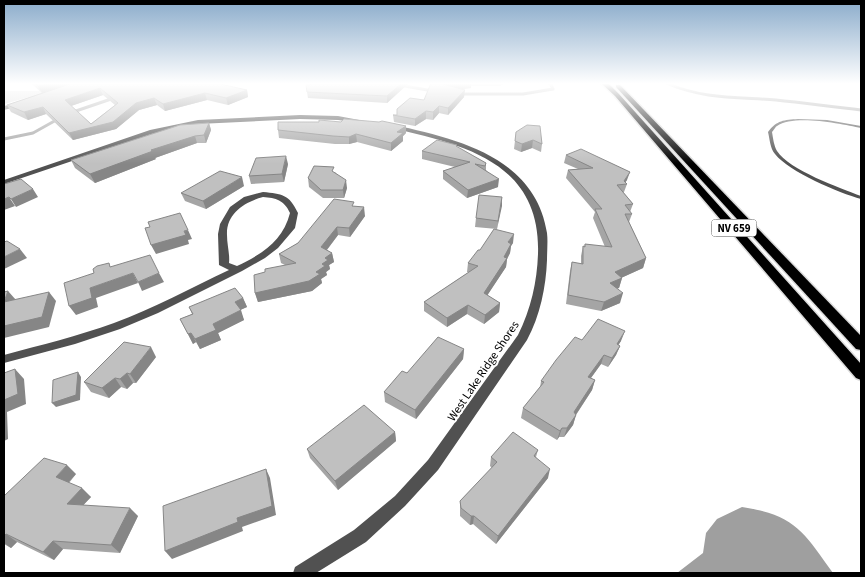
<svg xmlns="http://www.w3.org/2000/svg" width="865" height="577" viewBox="0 0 865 577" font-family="'Source Sans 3',sans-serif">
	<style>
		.green { fill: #d8d8d8 }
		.water { fill: #9f9f9f }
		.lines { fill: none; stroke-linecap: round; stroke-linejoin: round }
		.stream { stroke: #9f9f9f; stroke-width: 3 }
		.primary-casing { stroke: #dbdbdb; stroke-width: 3 }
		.lane { fill: #515151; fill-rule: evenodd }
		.street { fill: #515151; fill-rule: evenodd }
		.primary { fill: #000; fill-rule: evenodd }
		.wall { fill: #a5a5a5; fill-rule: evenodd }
		.shaded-wall { fill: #868686 }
		.building { fill: #c0c0c0; stroke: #868686; fill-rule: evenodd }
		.labels { text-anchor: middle; stroke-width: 4; stroke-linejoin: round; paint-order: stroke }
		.shield { fill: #fff; stroke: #4c4c4c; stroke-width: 1 }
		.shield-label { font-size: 11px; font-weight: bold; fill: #000 }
		.street-label { font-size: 12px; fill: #000; stroke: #fff }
	</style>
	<rect width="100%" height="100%" fill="#fff"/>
	<!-- green -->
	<path class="green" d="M4,91H52L4,104Z"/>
	<!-- water -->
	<path class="water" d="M742,507C795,515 803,531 833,573H677L703,553L706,533L717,519Z"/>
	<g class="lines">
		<!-- stream -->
		<g class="stream">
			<path d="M666,83C702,99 738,97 776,100C805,103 833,107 861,110"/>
			<path d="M399,85L433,91"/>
			<path d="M459,94H523L553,89L550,83"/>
			<path d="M70,113L114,98"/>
			<path d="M4,139L33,133L58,119"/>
		</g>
		<!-- primary casing -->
		<g class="primary-casing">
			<g id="primary">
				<path d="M601,83H608L619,94L861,364V380L856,378L615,96Z"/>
				<path d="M616,85H620L861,336V350L856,349L616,87Z"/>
			</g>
		</g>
		<!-- lane -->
		<path class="lane" d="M798,119L827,120L861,126V128C842,124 794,114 777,126C776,126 773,131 772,132C773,138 774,146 777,151C789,170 840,188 861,196V199C839,193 789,172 775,154C770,148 770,140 768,132C777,120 784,120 798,119Z"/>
		<!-- street -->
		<g class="street">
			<path d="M21,102L23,103V105L4,110V106Z"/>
			<path d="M300,115L338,116L375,123L372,125L338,120L300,119L198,124L152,134L4,184V180L150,130L198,120Z"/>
			<path d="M394,125C458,139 535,157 547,233C548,241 547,251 547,260C546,287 540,316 527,340L438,470L405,506L366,542L316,573H293L295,567L354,530L395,496L428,460L518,335C531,309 537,282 538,254C541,162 464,145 392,128L391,127Z"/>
			<path d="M263,192C282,194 289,194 298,213L295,228L278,248L265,258L242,271L158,313L120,329L75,344L4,363V355C41,345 78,336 114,323C154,308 191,288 229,270L219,265L218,234L220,224L230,207L244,197ZM263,197C276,198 284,200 290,213C283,241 262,254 237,266L229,263C230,254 227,245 227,235C226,214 244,202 263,197Z"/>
		</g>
		<!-- primary -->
		<use href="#primary" class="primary"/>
	</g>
	<!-- wall -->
	<g class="wall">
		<path d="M31,83H216L247,90L248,97L228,105L207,100L165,111L157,105L139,110L116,129L73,140L46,114L28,120L11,112L7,105L42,93ZM103,95L115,105L91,124L71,106Z"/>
		<path d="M321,83H409L387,103L308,98L307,92Z"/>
		<path d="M428,83H505L504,84L501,85V86H471V88L461,89L464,97L448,115L439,113L433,120L426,119L415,126L394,122L393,115H397L424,100L431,83Z"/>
		<path d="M319,122L406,133L403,136V141L391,151L357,142L349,144H335L279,138L278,130Z"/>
		<path d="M209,123L211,130L206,143H197L155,158L156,159L95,183L75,168L71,160Z"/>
		<path d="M516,132L542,144L541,152L532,148L521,152L514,149Z"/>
		<path d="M457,145V147L486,163V170L498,187L467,198L443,179V171L455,167L422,159V151Z"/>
		<path d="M566,155L627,180L625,183L627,184L624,192H623L633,204L630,212L632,214L629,222L646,258L643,268L621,278H622L619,288H617L620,303L601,311L566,304L570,271L572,262L581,264V256L583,246L584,247L585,244L605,247L593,218L595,212L566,178L568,170L578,169L564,163Z"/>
		<path d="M288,164L284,182L251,184L249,176Z"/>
		<path d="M335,172L347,188L344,198H323L309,187L308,178Z"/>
		<path d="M244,186L206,209L185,201L181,193Z"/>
		<path d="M502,197L497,229L475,227L476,218Z"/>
		<path d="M355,206L365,216L350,237L338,235L327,250L332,253L334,262L329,265L330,269L326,272L327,275L321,279L322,283L312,291L258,302L255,293L265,272L285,265L281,263L279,254L298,243Z"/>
		<path d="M513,243L511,246L510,253L507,259L506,267L487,295L500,303L499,312L484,324L467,314L447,327L424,311V302L469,272H467L468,263L480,250Z"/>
		<path d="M243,298L247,307L240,310L244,320L218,333L221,340L200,349L196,342L193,344L180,319L192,314L189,307Z"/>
		<path d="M582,340L621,341L618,345L620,346L616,355L608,367L601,364L591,378L595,380L592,390L576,415L573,425L564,437H559L557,440L521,418L523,408L540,388L541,381Z"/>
		<path d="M464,349L463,359L416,419L385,402L384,392L407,373Z"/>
		<path d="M156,357L136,383H133L127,389L121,387L109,398L91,392L84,382Z"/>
		<path d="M395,432L396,441L338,490L310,458L307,449Z"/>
		<path d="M538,450L536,457L548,478L496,544L473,524L470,525L460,516V501L492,468L490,466L491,457Z"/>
		<path d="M76,474L69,483L91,497L83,505L138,516L120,553L63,549L54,560L17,542L11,548L4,544V496Z"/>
	</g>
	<!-- shaded-wall -->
	<g class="shaded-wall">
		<path d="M50,83H76L42,93L38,86Z"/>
		<path d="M402,83H409L387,103V96Z"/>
		<path d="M454,83H471V88L443,91V84Z"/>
		<path d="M100,88L103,95L68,107L65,100Z"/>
		<path d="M247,90L248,97L228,105L226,98Z"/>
		<path d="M465,90L464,97L448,115V108Z"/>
		<path d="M205,93L207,100L165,111L163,104Z"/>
		<path d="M154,98L157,105L139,110L116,129L73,140L69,133L113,122L136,103Z"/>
		<path d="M439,106V113L433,120V112Z"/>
		<path d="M43,107L46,114L28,120L24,112Z"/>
		<path d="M426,111V119L415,126V119Z"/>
		<path d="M209,123L211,130L206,143L204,135Z"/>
		<path d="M406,126V133L403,136V141L391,151V143L397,132Z"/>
		<path d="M356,134L357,142L349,144V137Z"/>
		<path d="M195,136L197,143L155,158L156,159L95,183L90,174L151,150Z"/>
		<path d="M533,140L532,148L521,152L522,144Z"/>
		<path d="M286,156L288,164L284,182L282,174Z"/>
		<path d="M630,172L627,180L624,184V181Z"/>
		<path d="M242,177L244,186L206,209L203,201Z"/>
		<path d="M499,179L498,187L467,198L468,190Z"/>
		<path d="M346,180L347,188L344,198L343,190Z"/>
		<path d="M33,189L38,197L16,207L11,199Z"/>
		<path d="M9,197L15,206L4,210V199Z"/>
		<path d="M502,197V206L497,229L498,221Z"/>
		<path d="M364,207L365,216L350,237L349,228Z"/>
		<path d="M337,227L338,235L322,256L321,247Z"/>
		<path d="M188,230L192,239L188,240L189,244L156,254L151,245Z"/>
		<path d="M514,234L513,243L511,246L510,253L507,259L506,267L483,302L484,293L504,257L508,242Z"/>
		<path d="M20,249L27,258L4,269V257Z"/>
		<path d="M332,253L334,262L329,265L330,269L326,272L327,275L321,279L322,283L312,291L258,302L255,293L316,272L322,264L325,258Z"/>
		<path d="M646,258L643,268L612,282L615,272Z"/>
		<path d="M133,273L138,283L96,298L98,307L76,315L69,306L90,288Z"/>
		<path d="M159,273L164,282L142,291L138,282Z"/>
		<path d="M622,278L619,288L607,293L610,283Z"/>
		<path d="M8,291L16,300L4,302Z"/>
		<path d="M49,292L56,301L49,327L4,338V326Z"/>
		<path d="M623,293L620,303L601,311L604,302Z"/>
		<path d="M243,298L247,307L238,311L235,302Z"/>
		<path d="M500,303L499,312L484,324L485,315Z"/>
		<path d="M468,305L467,314L447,327V318Z"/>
		<path d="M241,310L244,320L218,333L221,340L200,349L195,339L213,324Z"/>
		<path d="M625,331L621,341L613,353L617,344Z"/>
		<path d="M191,333L196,342L193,344L188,334Z"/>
		<path d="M620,346L616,355L608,367L612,358Z"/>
		<path d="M151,347L156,357L136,383L130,374Z"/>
		<path d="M464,349L463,359L416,419L415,410Z"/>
		<path d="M604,355L601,364L585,386L588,377Z"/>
		<path d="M15,369L24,379L26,404L7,412L8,439L4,441V400Z"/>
		<path d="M78,372L81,377L80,400L56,407L52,403Z"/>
		<path d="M127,373L133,383L127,389L120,379Z"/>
		<path d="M115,378L121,387L109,398L102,388Z"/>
		<path d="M595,380L592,390L571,422L574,412Z"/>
		<path d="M576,415L573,425L564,437L567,428Z"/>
		<path d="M562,428L559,437L557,440L560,431Z"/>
		<path d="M395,432L396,441L338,490L335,481Z"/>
		<path d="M67,465L76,474L65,486L56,477Z"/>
		<path d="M266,469L270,478L276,515L242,527L243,531L172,559L165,551L237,518Z"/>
		<path d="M550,469L548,478L496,544L498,536Z"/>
		<path d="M82,488L91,497L76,513L67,504Z"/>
		<path d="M130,508L138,516L120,553L111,545Z"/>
		<path d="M471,516H474L473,524L470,525Z"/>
		<path d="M6,534L17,542L11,548L4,543V536Z"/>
		<path d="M53,541L63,549L54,560L43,552Z"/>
	</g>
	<!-- building -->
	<g class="building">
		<path d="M35,83H50L38,86Z"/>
		<path d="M73,83H216L247,90L226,98L205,93L163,104L154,98L136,103L113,122L69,133L43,107L24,112L7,105ZM100,88L118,103L91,124L65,100Z"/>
		<path d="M321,83H402L387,96L307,92L306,85Z"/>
		<path d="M431,83H454L443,84L465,90L448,108L439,106L433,112L426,111L415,119L393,115H397V109L410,98L424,100Z"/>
		<path d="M344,119L379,122L382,121L406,126L397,132L403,133L391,143L356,134L349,137L333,136L278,130V122H319V120L341,122Z"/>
		<path d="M209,123L204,135L195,136L151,150L153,151L90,174L71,160L180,125Z"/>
		<path d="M527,125L540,126L542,144L533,140L522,144L515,141L516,132Z"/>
		<path d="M437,140L457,145L456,146L486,163L485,166L475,164L499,179L468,190L443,171L470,162L422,151Z"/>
		<path d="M581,149L630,172L624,181L627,184L617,185L633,204L625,205L632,214H625L646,258L615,272L622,278L610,283L623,293L604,302L568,295L572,262L583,264V246L585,247V244L612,247L595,209H602L568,170L593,168L566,155Z"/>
		<path d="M286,156L282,174L249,176L256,158Z"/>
		<path d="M314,166L334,167L332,171L346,180L343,190H321L308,178Z"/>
		<path d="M220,171L242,177L203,201L181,193Z"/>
		<path d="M21,179L33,189L11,199L9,197L4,199V184Z"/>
		<path d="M479,195L502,197L498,221L476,218Z"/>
		<path d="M334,199L354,202L352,206L364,207L349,228L337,227L321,247L332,253L325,258L328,260L322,264L325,266L316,272L320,274L309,281L255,293L254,275L265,272V269L296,263L279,254L298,243Z"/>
		<path d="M180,213L188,230L184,231L186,235L151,245L145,228L150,227L148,222Z"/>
		<path d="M494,229L514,234L508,242L511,244L504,257L507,258L484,293L500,303L485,315L468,305L447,318L424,302L478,266L468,263L478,250H480Z"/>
		<path d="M7,241L20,249L4,257V242Z"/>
		<path d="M150,255L159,273L138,282L133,273L90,288L92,298L69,306L64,283L94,273L93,269L97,266L109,263L110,267Z"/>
		<path d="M235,288L243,298L235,302L241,310L213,324L216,330L195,339L191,333L188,334L180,319L193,314L189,307Z"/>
		<path d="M8,291L4,302L49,292L42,317L4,326V292Z"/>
		<path d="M598,319L625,331L617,344L620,346L612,358L604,355L588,377L595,380L574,412L576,415L567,428H562L560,431L523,408L544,382L541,381L556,360L575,337L582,340Z"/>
		<path d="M438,337L464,349L415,410L384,392L402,371L407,373Z"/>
		<path d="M124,342L151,347L130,374L127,373L120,379L115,378L102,388L84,382Z"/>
		<path d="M15,369L18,394L4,400V373Z"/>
		<path d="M78,372L76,395L52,403L53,380Z"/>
		<path d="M364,405L395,432L335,481L307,449Z"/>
		<path d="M513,432L538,450L534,456L550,469L498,536L474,516H471L461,508L460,501L497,462L491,457Z"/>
		<path d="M44,458L67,465L56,477L82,488L67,504L130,508L111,545L53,541L43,552L6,534L4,536V496Z"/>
		<path d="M266,469L272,506L237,518L238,522L165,551L163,506Z"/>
	</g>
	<!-- sky -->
	<linearGradient id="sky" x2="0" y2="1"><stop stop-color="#8baccb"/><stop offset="0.51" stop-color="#fff"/><stop offset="1" stop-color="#fff" stop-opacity="0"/></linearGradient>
	<rect width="865" height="164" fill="url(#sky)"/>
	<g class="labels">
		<!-- shield labels -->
		<rect class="shield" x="711.5" y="219.5" width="45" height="17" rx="4"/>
		<g class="shield-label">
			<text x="734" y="232">NV 659</text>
		</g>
		<!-- street labels -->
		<g class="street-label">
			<text transform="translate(483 371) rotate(-56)" y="4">West Lake Ridge Shores</text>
		</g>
	</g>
	<!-- border -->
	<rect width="865" height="577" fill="none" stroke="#000000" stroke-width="10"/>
</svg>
